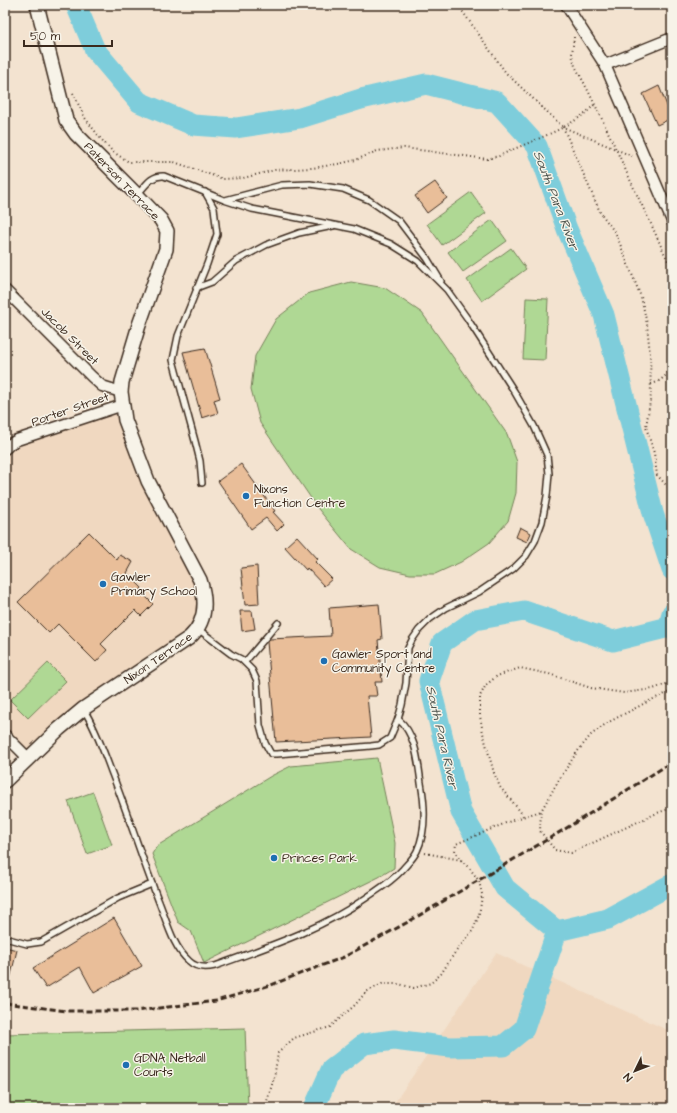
<svg xmlns="http://www.w3.org/2000/svg" width="677" height="1113" viewBox="0 0 677 1113" font-family="'Architects Daughter',sans-serif">
	<style>
		.built { fill: #f0d8c0 }
		.green { fill: #afd894; stroke: #758159 }
		.lines { fill: none; stroke-linecap: round; stroke-linejoin: round }
		.river { stroke: #7ecddb; stroke-width: 21 }
		.building { fill: #e9be99; stroke: #3b2a1e }
		.service-casing { stroke: #3b2a1e; stroke-width: 8 }
		.minor-casing { stroke: #3b2a1e; stroke-width: 13 }
		.tertiary-casing { stroke: #3b2a1e; stroke-width: 16 }
		.path { stroke: #3b2a1e; stroke-width: 2; stroke-dasharray: 1 3; stroke-linecap: butt }
		.service { stroke: #f7f3e8; stroke-width: 5 }
		.minor { stroke: #f7f3e8; stroke-width: 10 }
		.tertiary { stroke: #f7f3e8; stroke-width: 13 }
		.rail { stroke: #3b2a1e; stroke-width: 3; stroke-dasharray: 6 3; stroke-linecap: butt }
		.poi-dot { fill: #1f6fb2; stroke: #f7f3e8; stroke-width: 1.5 }
		.labels { text-anchor: middle; stroke-width: 3; stroke-linejoin: round; paint-order: stroke }
		.street-label { font-size: 12px; fill: #3b2a1e; stroke: #f7f3e8 }
		.poi-label { font-size: 12px; fill: #3b2a1e; stroke: #f7f3e8; text-anchor: start }
		.water-label { font-size: 13px; font-style: italic; fill: #4c534d; stroke: #f7f3e8 }
	</style>
	<rect width="100%" height="100%" fill="#f3e3d0"/>
	<filter id="ink" filterUnits="userSpaceOnUse"><feTurbulence type="fractalNoise" baseFrequency=".025" numOctaves="2"/><feDisplacementMap in="SourceGraphic" scale="8" xChannelSelector="R" yChannelSelector="G"/><feConvolveMatrix kernelMatrix="1 2 1 2 8 2 1 2 1" color-interpolation-filters="sRGB"/></filter>
	<g filter="url(#ink)">
		<!-- built -->
		<g class="built">
			<path d="M123,405L125,420L191,565L204,606L179,646L28,758L5,735V449Z"/>
			<path d="M496,953L672,1032V1108H391Z"/>
		</g>
		<!-- green -->
		<g class="green">
			<path d="M471,192L486,213L442,245L427,224Z"/>
			<path d="M492,220L507,241L463,272L448,252Z"/>
			<path d="M511,248L526,269L482,301L467,280Z"/>
			<path d="M351,282L385,288L422,313L507,434L517,462L516,493L508,521L489,543L461,562L435,574H410L380,567L351,549L319,510L260,423L251,389L255,356L276,319L309,293Z"/>
			<path d="M526,298L548,299L545,360L523,359Z"/>
			<path d="M48,663L66,681L28,718L10,700Z"/>
			<path d="M377,758L395,843L394,868L379,877L204,963L191,931L178,922L152,854L157,846L271,776L291,766Z"/>
			<path d="M93,792L112,845L87,854L68,801Z"/>
			<path d="M245,1028L248,1108H7V1096H5V1034Z"/>
		</g>
		<g class="lines">
			<!-- river -->
			<g class="river">
				<path d="M76,5L95,50L139,102L193,125L236,128L300,118L361,99L426,84L497,102L537,146L567,229L604,315L653,513L672,570"/>
				<path d="M557,931L505,888L461,812L429,681L442,643L475,620L524,611L613,641L669,627L672,613"/>
				<path d="M557,931L608,919L672,884"/>
				<path d="M314,1108L331,1070L364,1044L394,1040L450,1047L503,1046L524,1029L557,931"/>
			</g>
		</g>
		<!-- building -->
		<g class="building">
			<path d="M659,86L672,118L657,125L643,94Z"/>
			<path d="M435,182L447,198L427,213L415,196Z"/>
			<path d="M205,348L220,398L214,400L218,413L202,418L183,352Z"/>
			<path d="M241,464L275,511L273,512L284,524L277,531L266,518L251,529L218,481Z"/>
			<path d="M520,527L531,533L527,542L516,537Z"/>
			<path d="M89,532L117,560L120,555L133,562L127,573L142,588L140,591L153,604L141,616L135,610L101,644L107,650L96,662L58,624L49,633L18,602Z"/>
			<path d="M297,536L318,559L315,562L332,579L324,586L307,568L306,570L285,547Z"/>
			<path d="M257,566L259,604L245,605L241,568Z"/>
			<path d="M379,604L382,639L378,640L382,682H375L377,696H367L371,737L276,742L267,642L270,639L331,636L329,608Z"/>
			<path d="M240,611H252L255,629L242,631Z"/>
			<path d="M114,918L142,966L94,993L80,967L46,988L33,968Z"/>
			<path d="M5,947L17,950L9,983H5Z"/>
		</g>
		<g class="lines">
			<!-- service casing -->
			<g class="service-casing">
				<g id="service">
					<path d="M138,194C146,185 151,175 164,176L224,200L252,209L354,229L391,244L418,261L447,290L467,318L514,391L534,426L547,455L549,474L547,496L542,522L535,541L526,556L513,569L479,592L446,608L430,619L419,630L412,640L408,648L406,683L402,705L398,719L390,738L379,745L371,746L277,754H271L265,743L260,725L257,681L252,670L241,659L231,654L198,629"/>
					<path d="M225,200L282,185L310,184L343,189L369,200L399,221L427,258L441,281"/>
					<path d="M196,288L212,282L236,261L266,245L299,233L333,226"/>
					<path d="M202,483L200,461L195,441L173,360L178,336L207,264L217,234L214,208L205,192"/>
					<path d="M245,662L278,623"/>
					<path d="M84,710C96,729 103,750 111,771C128,814 142,859 159,902C167,922 173,947 189,961C196,968 206,968 215,966C267,947 320,930 366,898C379,889 391,882 402,870C407,864 413,859 417,851C427,830 425,805 421,783C418,761 416,734 398,719"/>
					<path d="M5,938L27,944L41,942L118,898L152,884"/>
				</g>
			</g>
			<!-- minor casing -->
			<g class="minor-casing">
				<g id="minor">
					<path d="M566,5L605,65L672,221"/>
					<path d="M605,65L672,38"/>
					<path d="M5,290L92,377L102,386L121,392"/>
					<path d="M5,449L10,444L17,440L123,405"/>
					<path d="M5,735L28,758"/>
				</g>
			</g>
			<!-- tertiary casing -->
			<g class="tertiary-casing">
				<path id="tertiary" d="M5,781L59,729L83,709L189,638C206,623 207,602 200,580L148,481L125,420L121,392L122,382L139,325L166,249L167,231L161,220L137,195L76,134L66,120L37,5"/>
			</g>
			<!-- path -->
			<g class="path">
				<path d="M458,5L506,73L563,127L632,156"/>
				<path d="M574,37L572,54L575,66C603,117 625,171 651,224C658,239 664,254 672,268"/>
				<path d="M73,93L85,118L101,139L113,152L129,162H174L223,179L243,178L275,170L312,168L338,164L356,160L377,151L404,148L487,159L499,156C529,141 572,129 594,105"/>
				<path d="M563,127L600,212L616,234L641,297L647,324L650,354L651,395L646,427L654,453L657,475L667,486L672,488"/>
				<path d="M651,384C661,382 667,375 672,366"/>
				<path d="M672,691L649,701L607,723L591,735L577,752L560,778L541,811L540,831L555,850L571,853L657,813L672,808"/>
				<path d="M523,816L520,811L500,787L494,773L489,755L483,733L480,716V696L486,685L497,676L520,668L549,674L591,688L624,693L653,689L672,682"/>
				<path d="M425,853L461,860"/>
				<path d="M265,1108L274,1078L278,1053L294,1038L330,1027L355,1005L366,992L382,984H399L414,988L431,983L441,974L454,954L473,930L479,915L481,903L482,894L479,881L471,870L461,860L455,851L456,844L513,820L541,811"/>
			</g>
			<!-- service -->
			<use href="#service" class="service"/>
			<!-- minor -->
			<use href="#minor" class="minor"/>
			<!-- tertiary -->
			<use href="#tertiary" class="tertiary"/>
			<!-- rail -->
			<path class="rail" d="M5,1003L67,1011H136L216,1001L271,985L344,957L408,922L565,829L672,762"/>
		</g>
	</g>
	<!-- markers -->
	<g class="poi-dot">
		<circle cx="246" cy="496" r="4"/>
		<circle cx="103" cy="584" r="4"/>
		<circle cx="324" cy="661" r="4"/>
		<circle cx="274" cy="858" r="4"/>
		<circle cx="126" cy="1065" r="4"/>
	</g>
	<g class="labels">
		<!-- street labels -->
		<g class="street-label">
			<text transform="translate(122 181) rotate(46)" y="4">Paterson Terrace</text>
			<text transform="translate(70 336) rotate(45)" y="4">Jacob Street</text>
			<text transform="translate(70 409) rotate(-19)" y="4">Porter Street</text>
			<text transform="translate(158 658) rotate(-35)" y="4">Nixon Terrace</text>
		</g>
		<!-- poi labels -->
		<g class="poi-label">
			<text x="254" y="493">Nixons<tspan x="254" dy="14">Function Centre</tspan></text>
			<text x="111" y="581">Gawler<tspan x="111" dy="14">Primary School</tspan></text>
			<text x="332" y="658">Gawler Sport and<tspan x="332" dy="14">Community Centre</tspan></text>
			<text x="282" y="862">Princes Park</text>
			<text x="134" y="1062">GDNA Netball<tspan x="134" dy="14">Courts</tspan></text>
		</g>
		<!-- water labels -->
		<g class="water-label">
			<text transform="translate(557 200) rotate(69)" y="5">South Para River</text>
			<text transform="translate(443 737) rotate(77)" y="5">South Para River</text>
		</g>
	</g>
	<!-- margin -->
	<rect width="677" height="1113" fill="none" stroke="#f7f3e8" stroke-width="20"/>
	<rect x="10" y="10" width="657" height="1093" fill="none" stroke="#3b2a1e" stroke-width="1.5" filter="url(#ink)"/>
	<!-- north arrow -->
	<g transform="translate(635 1071) rotate(227)" stroke="#f7f3e8" stroke-width="3" paint-order="stroke">
	<path d="M0-3L7 15L0 10L-7 15Z" fill="#3b2a1e"/>
	<text y="-6" font-size="11" font-weight="bold" text-anchor="middle" fill="#3b2a1e">N</text>
	</g>
	<!-- scale -->
	<path d="M24 40v6h88v-6" fill="none" stroke="#3b2a1e" stroke-width="2"/>
	<text x="30" y="40" font-size="12" fill="#3b2a1e" stroke="#f7f3e8" stroke-width="3" paint-order="stroke">50 m</text>
</svg>
